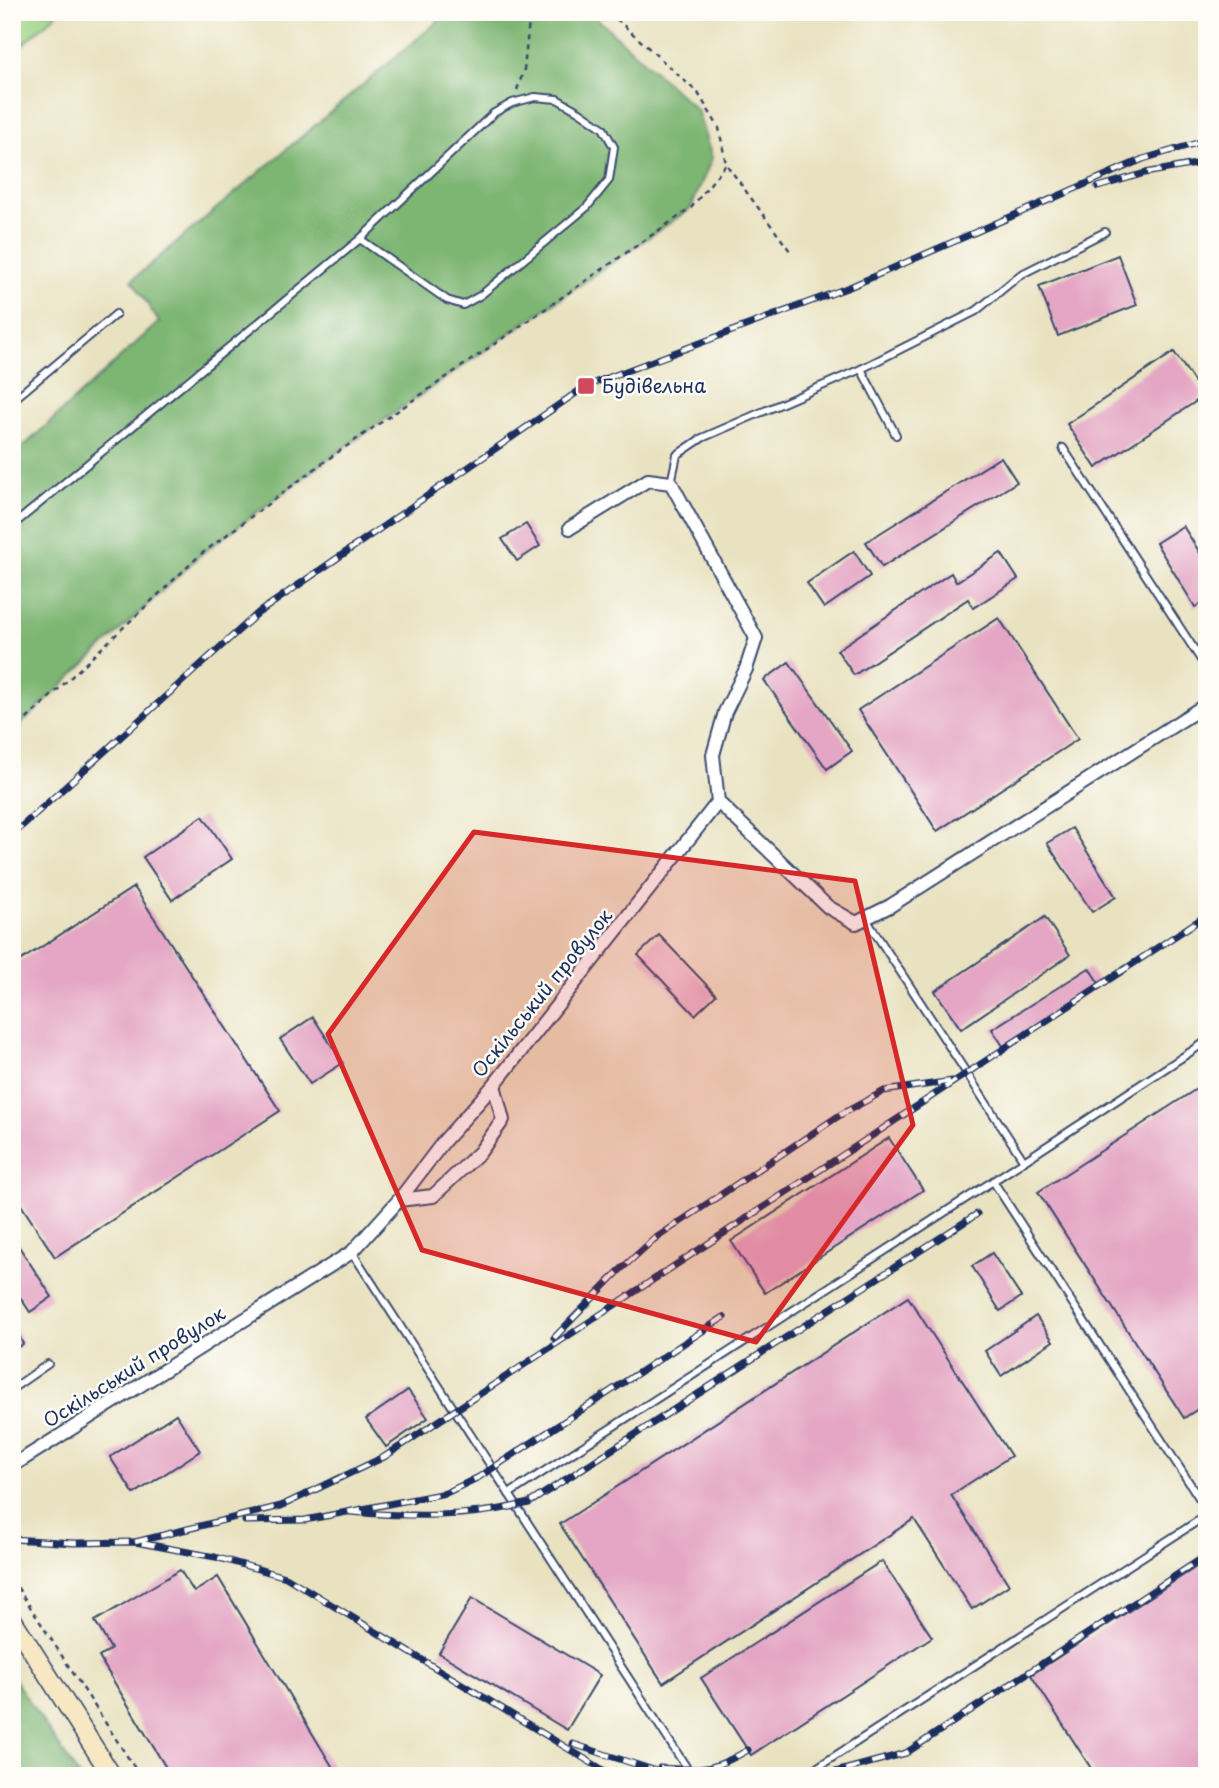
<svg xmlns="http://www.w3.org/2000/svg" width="1219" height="1788" viewBox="0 0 1219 1788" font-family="'Playpen Sans',sans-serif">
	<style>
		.green { fill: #9cd385; stroke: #5c8172; stroke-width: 2 }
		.forest { fill: #7db572; stroke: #4c7268; stroke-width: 2 }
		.building { fill: #e4a6c4 }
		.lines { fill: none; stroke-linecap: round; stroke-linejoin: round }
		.lane-casing { stroke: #3a4a6d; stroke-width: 10 }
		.street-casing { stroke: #3a4a6d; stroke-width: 16 }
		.secondary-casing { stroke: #3a4a6d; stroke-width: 21 }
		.path { stroke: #3a4a6d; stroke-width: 2.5; stroke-dasharray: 5 5; stroke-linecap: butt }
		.lane { stroke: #fff; stroke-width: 6 }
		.street { stroke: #fff; stroke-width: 12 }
		.secondary { stroke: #f7e8c3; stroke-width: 18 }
		.rail-casing { stroke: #1b2f5e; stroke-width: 7 }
		.rail { stroke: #fdfcf7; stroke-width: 4.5; stroke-dasharray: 13; stroke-linecap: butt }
		.marked { fill: #d62828; fill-opacity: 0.2; stroke: #d62828; stroke-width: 5; stroke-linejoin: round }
		.poi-dot { fill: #d1495b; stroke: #fdfcf7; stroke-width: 2.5 }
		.labels { text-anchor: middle; stroke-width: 5; stroke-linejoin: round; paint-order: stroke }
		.poi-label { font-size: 19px; fill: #1b2f5e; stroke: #fdfcf7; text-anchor: start }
		.street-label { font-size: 19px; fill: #1b2f5e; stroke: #fdfcf7 }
	</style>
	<rect width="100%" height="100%" fill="#fdfcf7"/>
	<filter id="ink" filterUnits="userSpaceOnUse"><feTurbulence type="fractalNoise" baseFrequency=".0143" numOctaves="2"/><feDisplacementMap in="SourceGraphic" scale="14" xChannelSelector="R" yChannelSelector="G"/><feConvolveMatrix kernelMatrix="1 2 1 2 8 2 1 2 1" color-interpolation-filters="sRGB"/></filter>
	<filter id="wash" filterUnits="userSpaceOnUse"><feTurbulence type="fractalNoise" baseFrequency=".00686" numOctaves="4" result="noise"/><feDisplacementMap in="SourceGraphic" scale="28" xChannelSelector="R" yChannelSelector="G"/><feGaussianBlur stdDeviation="1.57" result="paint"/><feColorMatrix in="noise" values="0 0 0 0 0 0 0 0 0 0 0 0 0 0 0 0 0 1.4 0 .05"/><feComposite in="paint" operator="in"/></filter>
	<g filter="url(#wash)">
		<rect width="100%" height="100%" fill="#e9e2c1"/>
		<!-- green -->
		<path class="green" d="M12,12H59L12,54Z"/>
		<!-- forest -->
		<g class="forest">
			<path d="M449,12H590L697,110L712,158L691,208L328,459L200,555L12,733V457L159,322L132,280Z"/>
			<path d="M12,1676L79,1776H12Z"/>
		</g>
		<g id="blocks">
			<!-- building -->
			<g class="building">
				<path d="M1118,255L1137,305L1058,336L1039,286Z"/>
				<path d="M1174,352L1204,396L1096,468L1067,424Z"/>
				<path d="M1001,457L1017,482L882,567L866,542Z"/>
				<path d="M526,524L540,546L517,561L502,539Z"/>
				<path d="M1183,526L1207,564V600L1195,607L1156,543Z"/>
				<path d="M854,551L870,576L824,608L807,583Z"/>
				<path d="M1001,553L1018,579L973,608L968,599L854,675L837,650L951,573L956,582Z"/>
				<path d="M999,618L1078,739L937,831L858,710Z"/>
				<path d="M789,662L852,751L827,769L764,680Z"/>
				<path d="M203,816L232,859L172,900L143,857Z"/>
				<path d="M1072,828L1116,897L1092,912L1047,843Z"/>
				<path d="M134,887L280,1111L55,1257L12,1191V966Z"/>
				<path d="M1045,917L1070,955L961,1029L935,991Z"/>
				<path d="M659,935L716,995L695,1015L638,955Z"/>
				<path d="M1089,968L1100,985L1003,1046L992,1029Z"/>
				<path d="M313,1017L343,1063L310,1084L280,1039Z"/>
				<path d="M1207,1082V1403L1184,1418L1038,1192Z"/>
				<path d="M889,1138L923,1190L765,1293L731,1241Z"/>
				<path d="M12,1236L52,1297L30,1312L12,1285Z"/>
				<path d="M992,1253L1021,1297L1000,1311L972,1266Z"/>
				<path d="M908,1297L1011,1456L951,1495L1009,1585L972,1609L914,1519L663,1683L560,1524Z"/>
				<path d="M1036,1316L1053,1341L1001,1376L985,1351Z"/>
				<path d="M16,1329L23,1344L12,1351V1331Z"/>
				<path d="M408,1390L428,1418L386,1447L366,1419Z"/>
				<path d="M176,1414L200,1451L134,1494L110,1457Z"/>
				<path d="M1207,1560V1776H1096L1031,1675Z"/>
				<path d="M882,1561L932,1637L751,1755L701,1678Z"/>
				<path d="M180,1570L194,1592L218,1577L338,1776H171L99,1657L111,1649L95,1621Z"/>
				<path d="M472,1598L600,1675L567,1730L439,1653Z"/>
			</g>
		</g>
	</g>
	<g filter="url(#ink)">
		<use href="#blocks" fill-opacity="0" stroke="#3a4a6d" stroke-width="2"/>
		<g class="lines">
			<!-- lane casing -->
			<g class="lane-casing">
				<g id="lane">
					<path d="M861,369L896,435"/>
					<path d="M12,401L116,314"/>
					<path d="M1063,448L1207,669"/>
					<path d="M671,483L677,455L702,438L861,369L976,311L1020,275L1105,232"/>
					<path d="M12,526L360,239L494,113L512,103L535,97L557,99L580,112L603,128L614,147L609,180L587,207L481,295L463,305L447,300L360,239"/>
					<path d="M1024,1161L1207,1041"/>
					<path d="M993,1181L1207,1510"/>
					<path d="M352,1252L692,1776"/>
					<path d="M12,1389L48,1364"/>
					<path d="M509,1494L1024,1161L866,919"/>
					<path d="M804,1776L1207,1515"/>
				</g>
			</g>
			<!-- street casing -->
			<g class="street-casing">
				<g id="street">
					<path d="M718,802L828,907L856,923L890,906L1207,704"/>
					<path d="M399,1200L433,1196L480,1152L503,1120L494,1085"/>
					<path d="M12,1466L352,1252L399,1200L444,1141L494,1085L718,802L713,755L725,712L746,669L756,638L671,483L648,480L570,528"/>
				</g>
			</g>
			<!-- secondary casing -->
			<g class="secondary-casing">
				<path id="secondary" d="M12,1619L112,1776"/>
			</g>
			<!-- path -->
			<g class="path">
				<path d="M609,12L698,93L719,128L726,164L790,251"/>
				<path d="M517,90L524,70L529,21L533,12"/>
				<path d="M12,733L200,555L328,459L691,208L726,164"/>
				<path d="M12,1579L140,1776"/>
			</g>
			<!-- lane -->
			<use href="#lane" class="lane"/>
			<!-- street -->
			<use href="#street" class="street"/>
			<!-- secondary -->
			<use href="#secondary" class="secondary"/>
			<!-- rail casing -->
			<g class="rail-casing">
				<g id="rail">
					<path d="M1098,187L1145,173L1207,162"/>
					<path d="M12,835L258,613L586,386L852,286L1143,159L1207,140"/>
					<path d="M554,1338L619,1271L653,1240L840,1115L884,1091L952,1081"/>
					<path d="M350,1512C411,1517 469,1518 529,1503L977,1214"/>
					<path d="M245,1521L305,1520L446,1493L479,1477L724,1317"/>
					<path d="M12,1539L74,1543L135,1542L215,1557L286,1577L613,1776"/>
					<path d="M135,1542L281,1506L384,1457L1207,915"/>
					<path d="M573,1744L672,1776"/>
					<path d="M660,1768C703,1770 710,1772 748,1750"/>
					<path d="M821,1776L906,1753L1207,1555"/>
				</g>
			</g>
			<!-- rail -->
			<use href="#rail" class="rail"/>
		</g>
	</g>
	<!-- marked area -->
	<path class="marked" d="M474,832L855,881L913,1125L756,1342L422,1250L328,1034Z"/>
	<!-- markers -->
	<rect class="poi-dot" x="577" y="377" width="18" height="18" rx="3.5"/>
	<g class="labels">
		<!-- poi labels -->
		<g class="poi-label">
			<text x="602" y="393">Будівельна</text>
		</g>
		<!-- street labels -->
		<g class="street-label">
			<text transform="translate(542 993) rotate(-51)" y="7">Оскільський провулок</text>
			<text transform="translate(134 1367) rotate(-32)" y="7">Оскільський провулок</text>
		</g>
	</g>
	<!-- margin -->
	<rect width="1219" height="1788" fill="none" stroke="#fdfcf7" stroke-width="42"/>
</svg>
